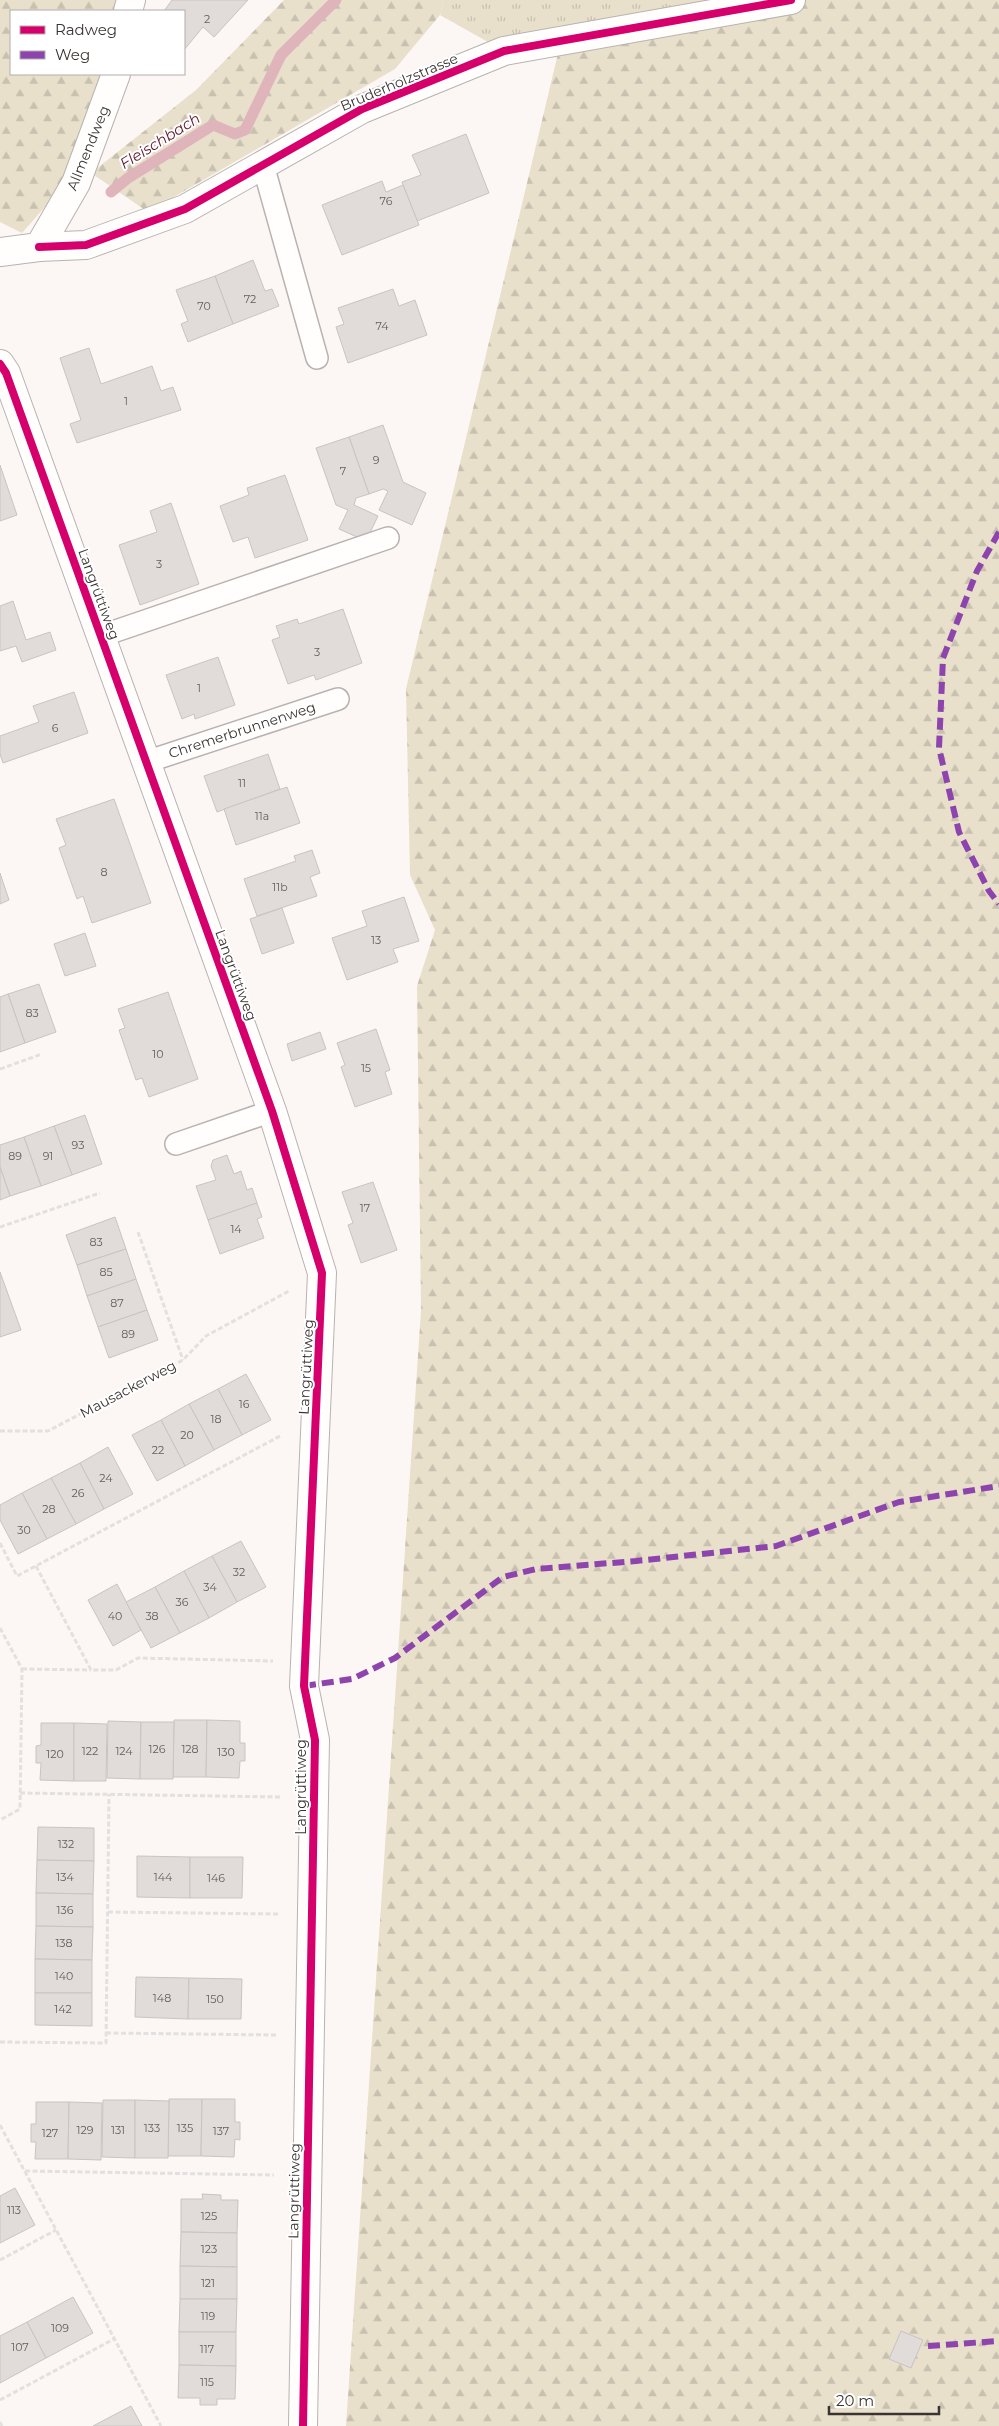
<svg xmlns="http://www.w3.org/2000/svg" width="999" height="2426" viewBox="0 0 999 2426" font-family="Montserrat,sans-serif">
	<style>
		.grass { fill: url(#grass-tufts) }
		.forest { fill: url(#forest-firs) }
		.lines { fill: none; stroke-linecap: round; stroke-linejoin: round }
		.stream { stroke: #dfb4bb; stroke-width: 11 }
		.building { fill: #e1dcd9; stroke: #c9c3c1 }
		.lane-casing { stroke: #b8b3b1; stroke-width: 24 }
		.street-casing { stroke: #b8b3b1; stroke-width: 30 }
		.path { stroke: #e2e0e0; stroke-width: 3; stroke-dasharray: 5 2.5; stroke-linecap: butt }
		.lane { stroke: #fffefd; stroke-width: 21 }
		.street { stroke: #fffefd; stroke-width: 28 }
		.quiet { stroke: #8e44ad; stroke-width: 6; stroke-dasharray: 12 6; stroke-linecap: butt }
		.cycleway-casing { stroke: #fff; stroke-width: 11 }
		.cycleway { stroke: #d6006c; stroke-width: 8 }
		.labels { text-anchor: middle; stroke-width: 4; stroke-linejoin: round; paint-order: stroke }
		.number-label { font-size: 11px; fill: #635e5b }
		.street-label { font-size: 14px; fill: #393431; stroke: #fff }
		.water-label { font-size: 15px; font-style: italic; fill: #5e192d; stroke: #fff }
	</style>
	<defs>
		<pattern id="grass-tufts" width="24" height="20" patternUnits="userSpaceOnUse" patternTransform="scale(1.25)"><rect width="24" height="20" fill="#e8e0cb"/><path d="M3 7l-1-3M5 7V3M7 7l1-3M15 17l-1-3M17 17v-4M19 17l1-3" fill="none" stroke="#c8c1af"/></pattern>
		<pattern id="forest-firs" width="22" height="20" patternUnits="userSpaceOnUse" patternTransform="scale(1.25)"><rect width="22" height="20" fill="#e8e0cb"/><path d="M5 1l3.5 6h-7zM16 11l3.5 6h-7z" fill="#c8c1af"/></pattern>
	</defs>
	<rect width="100%" height="100%" fill="#fcf7f4"/>
	<!-- grass -->
	<path class="grass" d="M444,0H791L504,51L440,15Z"/>
	<!-- forest -->
	<g class="forest">
		<path d="M0,0H119L117,11H11V74H106L66,183L22,233L0,222Z"/>
		<path d="M284,0H444L440,15L395,69L148,212L91,173L196,90Z"/>
		<path d="M788,0H999V2426H346L421,1311L417,986L435,930L410,875L406,689L561,41Z"/>
	</g>
	<g class="lines">
		<!-- stream -->
		<path class="stream" d="M111,192L128,178L213,125L235,134L245,130L281,55L336,0"/>
	</g>
	<!-- building -->
	<g class="building">
		<path d="M172,0H248L214,37L203,27L184,50V11H164Z"/>
		<path d="M466,134L489,193L417,221L402,182L421,175L412,155Z"/>
		<path d="M382,181L386,192L403,185L419,225L342,255L322,205Z"/>
		<path d="M253,260L265,291L272,289L279,306L233,324L215,276Z"/>
		<path d="M215,276L233,324L188,342L181,324L188,321L176,290Z"/>
		<path d="M393,289L399,306L415,300L427,335L348,363L336,327L344,324L338,308Z"/>
		<path d="M89,348L101,384L152,366L161,391L173,387L181,410L77,443L70,424L81,420L60,358Z"/>
		<path d="M383,425L403,482L426,493L412,525L379,510L388,491L383,489L369,494L349,437Z"/>
		<path d="M349,437L369,494L356,498L354,505L378,516L366,541L339,529L348,510L336,505L316,448Z"/>
		<path d="M0,465L17,515L0,521Z"/>
		<path d="M285,475L308,540L255,558L248,537L233,542L220,506L249,495L247,488Z"/>
		<path d="M171,503L199,584L140,605L119,545L157,532L150,511Z"/>
		<path d="M13,601L26,640L50,632L56,650L22,662L16,646L0,651V606Z"/>
		<path d="M343,609L362,663L316,680L314,675L288,684L272,640L280,637L276,626L297,619L299,624Z"/>
		<path d="M218,657L235,705L195,719L194,714L182,719L166,675Z"/>
		<path d="M74,692L88,733L3,763L0,754V736L39,722L33,706Z"/>
		<path d="M268,754L280,789L217,812L204,776Z"/>
		<path d="M287,787L300,823L236,845L224,809Z"/>
		<path d="M114,799L151,903L92,923L83,896L77,899L59,848L66,845L56,819Z"/>
		<path d="M312,850L320,873L310,877L317,896L257,916L244,879L296,861L294,856Z"/>
		<path d="M0,873L9,900L0,904Z"/>
		<path d="M404,897L419,941L393,949L398,962L347,980L332,938L367,926L362,911Z"/>
		<path d="M282,908L294,943L262,954L250,919Z"/>
		<path d="M85,933L96,966L65,976L54,944Z"/>
		<path d="M39,984L56,1032L25,1043L8,994Z"/>
		<path d="M168,992L198,1079L149,1097L142,1078L136,1080L119,1030L125,1028L118,1009Z"/>
		<path d="M8,994L25,1043L0,1052V997Z"/>
		<path d="M376,1029L390,1070L385,1072L392,1094L355,1107L341,1067L345,1065L337,1043Z"/>
		<path d="M320,1032L326,1049L292,1061L287,1044Z"/>
		<path d="M85,1115L102,1164L72,1175L54,1126Z"/>
		<path d="M54,1126L72,1175L41,1186L24,1137Z"/>
		<path d="M24,1137L41,1186L10,1196L0,1167V1145Z"/>
		<path d="M227,1155L234,1174L241,1171L247,1190L252,1188L257,1203L208,1220L196,1186L216,1180L211,1166L213,1160Z"/>
		<path d="M0,1167L10,1196L0,1200Z"/>
		<path d="M373,1182L397,1250L361,1263L348,1225L353,1223L342,1192Z"/>
		<path d="M257,1203L262,1217L257,1219L264,1238L220,1254L208,1220Z"/>
		<path d="M115,1217L126,1249L77,1265L66,1235Z"/>
		<path d="M126,1249L136,1279L87,1296L77,1265Z"/>
		<path d="M0,1272L21,1330L0,1337Z"/>
		<path d="M136,1279L147,1310L98,1327L87,1296Z"/>
		<path d="M147,1310L158,1340L109,1358L98,1327Z"/>
		<path d="M246,1374L271,1420L242,1435L218,1389Z"/>
		<path d="M218,1389L242,1435L214,1450L189,1404Z"/>
		<path d="M189,1404L214,1450L185,1466L161,1420Z"/>
		<path d="M161,1420L185,1466L157,1481L132,1435Z"/>
		<path d="M108,1447L133,1494L104,1509L80,1463Z"/>
		<path d="M80,1463L104,1509L76,1524L51,1478Z"/>
		<path d="M51,1478L76,1524L47,1539L22,1493Z"/>
		<path d="M22,1493L47,1539L18,1554L0,1520V1505Z"/>
		<path d="M241,1541L266,1587L237,1602L212,1556Z"/>
		<path d="M212,1556L237,1602L209,1618L184,1571Z"/>
		<path d="M184,1571L209,1618L180,1633L155,1587Z"/>
		<path d="M117,1584L141,1630L113,1646L88,1600Z"/>
		<path d="M155,1587L180,1633L151,1648L126,1602Z"/>
		<path d="M174,1720H207L206,1777H173Z"/>
		<path d="M207,1720L240,1721V1743H245V1761H240L239,1778L206,1777Z"/>
		<path d="M108,1721L141,1722L140,1779L107,1778Z"/>
		<path d="M141,1722H174L173,1779H140Z"/>
		<path d="M41,1723H74V1781L40,1780L41,1763H36V1746L41,1745Z"/>
		<path d="M74,1723L107,1724L106,1781H74Z"/>
		<path d="M38,1827L94,1828V1861L37,1860Z"/>
		<path d="M137,1856L190,1857V1898L137,1897Z"/>
		<path d="M190,1857H243L242,1898H190Z"/>
		<path d="M37,1860L94,1861L93,1894L36,1893Z"/>
		<path d="M36,1893L93,1894V1927L36,1926Z"/>
		<path d="M36,1926L93,1927L92,1960L35,1959Z"/>
		<path d="M35,1959L92,1960V1993H35Z"/>
		<path d="M136,1977L189,1978L188,2019L135,2017Z"/>
		<path d="M189,1978L242,1979L241,2019H188Z"/>
		<path d="M35,1993H92V2026L35,2025Z"/>
		<path d="M169,2099H202L201,2156H168Z"/>
		<path d="M202,2099H235V2122H240V2140L235,2139L234,2157L201,2156Z"/>
		<path d="M103,2100H135V2158L102,2157Z"/>
		<path d="M135,2100L169,2101L168,2158H135Z"/>
		<path d="M36,2102H69L68,2159H35L36,2142H31V2124H36Z"/>
		<path d="M69,2102L102,2103L101,2160L68,2159Z"/>
		<path d="M15,2188L35,2225L0,2243V2196Z"/>
		<path d="M202,2194L221,2195V2200H238L237,2233L181,2232V2199H203Z"/>
		<path d="M181,2232L237,2233V2267L180,2266Z"/>
		<path d="M180,2266L237,2267V2299H180Z"/>
		<path d="M73,2297L93,2333L46,2358L27,2322Z"/>
		<path d="M180,2299H237L236,2332H179Z"/>
		<path d="M27,2322L46,2358L0,2383V2336Z"/>
		<path d="M901,2331L923,2340L911,2368L889,2359Z"/>
		<path d="M179,2332H236V2366L179,2365Z"/>
		<path d="M179,2365L236,2366L235,2399H217V2405H200V2398H178Z"/>
		<path d="M131,2406L142,2426H93Z"/>
	</g>
	<g class="lines">
		<!-- lane casing -->
		<g class="lane-casing">
			<g id="lane">
				<path d="M263,165L317,358"/>
				<path d="M101,636L388,538"/>
				<path d="M146,762L338,699"/>
				<path d="M176,1144L272,1111"/>
			</g>
		</g>
		<!-- street casing -->
		<g class="street-casing">
			<g id="street">
				<path d="M128,11L131,0"/>
				<path d="M39,247L76,183L116,74"/>
				<path d="M0,252L39,247L86,245L185,209L362,109L504,51L791,0"/>
				<path d="M0,364L6,373L272,1111L322,1273L304,1686L315,1740L303,2426"/>
			</g>
		</g>
		<!-- path -->
		<g class="path">
			<path d="M0,1069L42,1054"/>
			<path d="M0,1227L100,1193"/>
			<path d="M138,1232L183,1360"/>
			<path d="M0,1431H48L183,1360L206,1336L289,1291"/>
			<path d="M0,1543L17,1576L282,1435"/>
			<path d="M36,1566L91,1670H116L138,1658L273,1661"/>
			<path d="M0,1628L22,1669L20,1809L0,1820"/>
			<path d="M22,1669L91,1670"/>
			<path d="M20,1793L282,1797"/>
			<path d="M108,1912L280,1914"/>
			<path d="M106,2033L278,2035"/>
			<path d="M0,2042L106,2043L109,1794"/>
			<path d="M0,2125L161,2426"/>
			<path d="M25,2171L274,2175"/>
			<path d="M0,2260L56,2230"/>
			<path d="M0,2400L114,2339"/>
			<path d="M0,2422L2,2426"/>
		</g>
		<!-- lane -->
		<use href="#lane" class="lane"/>
		<!-- street -->
		<use href="#street" class="street"/>
		<!-- quiet -->
		<g class="quiet">
			<path d="M999,532L977,571L943,658L939,748L959,832L989,891L999,904"/>
			<path d="M304,1686L352,1679L395,1658L503,1577L536,1569L636,1561L776,1546L899,1502L999,1486"/>
			<path d="M928,2346L999,2341"/>
		</g>
		<!-- cycleway casing -->
		<g class="cycleway-casing">
			<g id="cycleway">
				<path d="M39,247L86,245L185,209L362,109L504,51L791,0"/>
				<path d="M0,364L6,373L272,1111L322,1273L304,1686L315,1740L303,2426"/>
			</g>
		</g>
		<!-- cycleway -->
		<use href="#cycleway" class="cycleway"/>
	</g>
	<g class="labels">
		<!-- number labels -->
		<g class="number-label">
			<text x="207" y="23">2</text>
			<text x="386" y="205">76</text>
			<text x="250" y="303">72</text>
			<text x="204" y="310">70</text>
			<text x="382" y="330">74</text>
			<text x="126" y="405">1</text>
			<text x="376" y="464">9</text>
			<text x="343" y="475">7</text>
			<text x="159" y="568">3</text>
			<text x="317" y="656">3</text>
			<text x="199" y="692">1</text>
			<text x="55" y="732">6</text>
			<text x="242" y="787">11</text>
			<text x="262" y="820">11a</text>
			<text x="104" y="876">8</text>
			<text x="280" y="891">11b</text>
			<text x="376" y="944">13</text>
			<text x="32" y="1017">83</text>
			<text x="158" y="1058">10</text>
			<text x="366" y="1072">15</text>
			<text x="78" y="1149">93</text>
			<text x="15" y="1160">89</text>
			<text x="48" y="1160">91</text>
			<text x="365" y="1212">17</text>
			<text x="236" y="1233">14</text>
			<text x="96" y="1246">83</text>
			<text x="106" y="1276">85</text>
			<text x="117" y="1307">87</text>
			<text x="128" y="1338">89</text>
			<text x="244" y="1408">16</text>
			<text x="216" y="1423">18</text>
			<text x="187" y="1439">20</text>
			<text x="158" y="1454">22</text>
			<text x="106" y="1482">24</text>
			<text x="78" y="1497">26</text>
			<text x="49" y="1513">28</text>
			<text x="24" y="1534">30</text>
			<text x="239" y="1576">32</text>
			<text x="210" y="1591">34</text>
			<text x="182" y="1606">36</text>
			<text x="115" y="1620">40</text>
			<text x="152" y="1620">38</text>
			<text x="157" y="1753">126</text>
			<text x="190" y="1753">128</text>
			<text x="90" y="1755">122</text>
			<text x="124" y="1755">124</text>
			<text x="226" y="1756">130</text>
			<text x="55" y="1758">120</text>
			<text x="66" y="1848">132</text>
			<text x="65" y="1881">134</text>
			<text x="163" y="1881">144</text>
			<text x="216" y="1882">146</text>
			<text x="65" y="1914">136</text>
			<text x="64" y="1947">138</text>
			<text x="64" y="1980">140</text>
			<text x="162" y="2002">148</text>
			<text x="215" y="2003">150</text>
			<text x="63" y="2013">142</text>
			<text x="152" y="2132">133</text>
			<text x="185" y="2132">135</text>
			<text x="85" y="2134">129</text>
			<text x="118" y="2134">131</text>
			<text x="221" y="2135">137</text>
			<text x="50" y="2137">127</text>
			<text x="14" y="2214">113</text>
			<text x="209" y="2220">125</text>
			<text x="209" y="2253">123</text>
			<text x="208" y="2287">121</text>
			<text x="208" y="2320">119</text>
			<text x="60" y="2332">109</text>
			<text x="20" y="2351">107</text>
			<text x="207" y="2353">117</text>
			<text x="207" y="2386">115</text>
		</g>
		<!-- street labels -->
		<g class="street-label">
			<text transform="translate(399 82) rotate(-23)" y="5">Bruderholzstrasse</text>
			<text transform="translate(88 148) rotate(-68)" y="5">Allmendweg</text>
			<text transform="translate(99 594) rotate(70)" y="5">Langrüttiweg</text>
			<text transform="translate(242 730) rotate(-18)" y="5">Chremerbrunnenweg</text>
			<text transform="translate(236 975) rotate(70)" y="5">Langrüttiweg</text>
			<text transform="translate(306 1367) rotate(-87)" y="5">Langrüttiweg</text>
			<text transform="translate(128 1389) rotate(-28)" y="5">Mausackerweg</text>
			<text transform="translate(301 1787) rotate(-90)" y="5">Langrüttiweg</text>
			<text transform="translate(294 2191) rotate(-89)" y="5">Langrüttiweg</text>
		</g>
		<!-- water labels -->
		<g class="water-label">
			<text transform="translate(160 141) rotate(-32)" y="5">Fleischbach</text>
		</g>
	</g>
	<!-- legend -->
	<rect x="10" y="10" width="175" height="65" fill="#ffffff" stroke="#b0aead"/>
	<rect x="20" y="26" width="25" height="8" fill="#d6006c" stroke="#b0aead"/>
	<text x="55" y="35" font-size="15" fill="#393431">Radweg</text>
	<rect x="20" y="51" width="25" height="8" fill="#8e44ad" stroke="#b0aead"/>
	<text x="55" y="60" font-size="15" fill="#393431">Weg</text>
	<!-- scale -->
	<path d="M829 2406v8h110v-8" fill="none" stroke="#393431" stroke-width="2.5"/>
	<text x="836" y="2406" font-size="15" fill="#393431" stroke="#ffffff" stroke-width="4" paint-order="stroke">20 m</text>
</svg>
